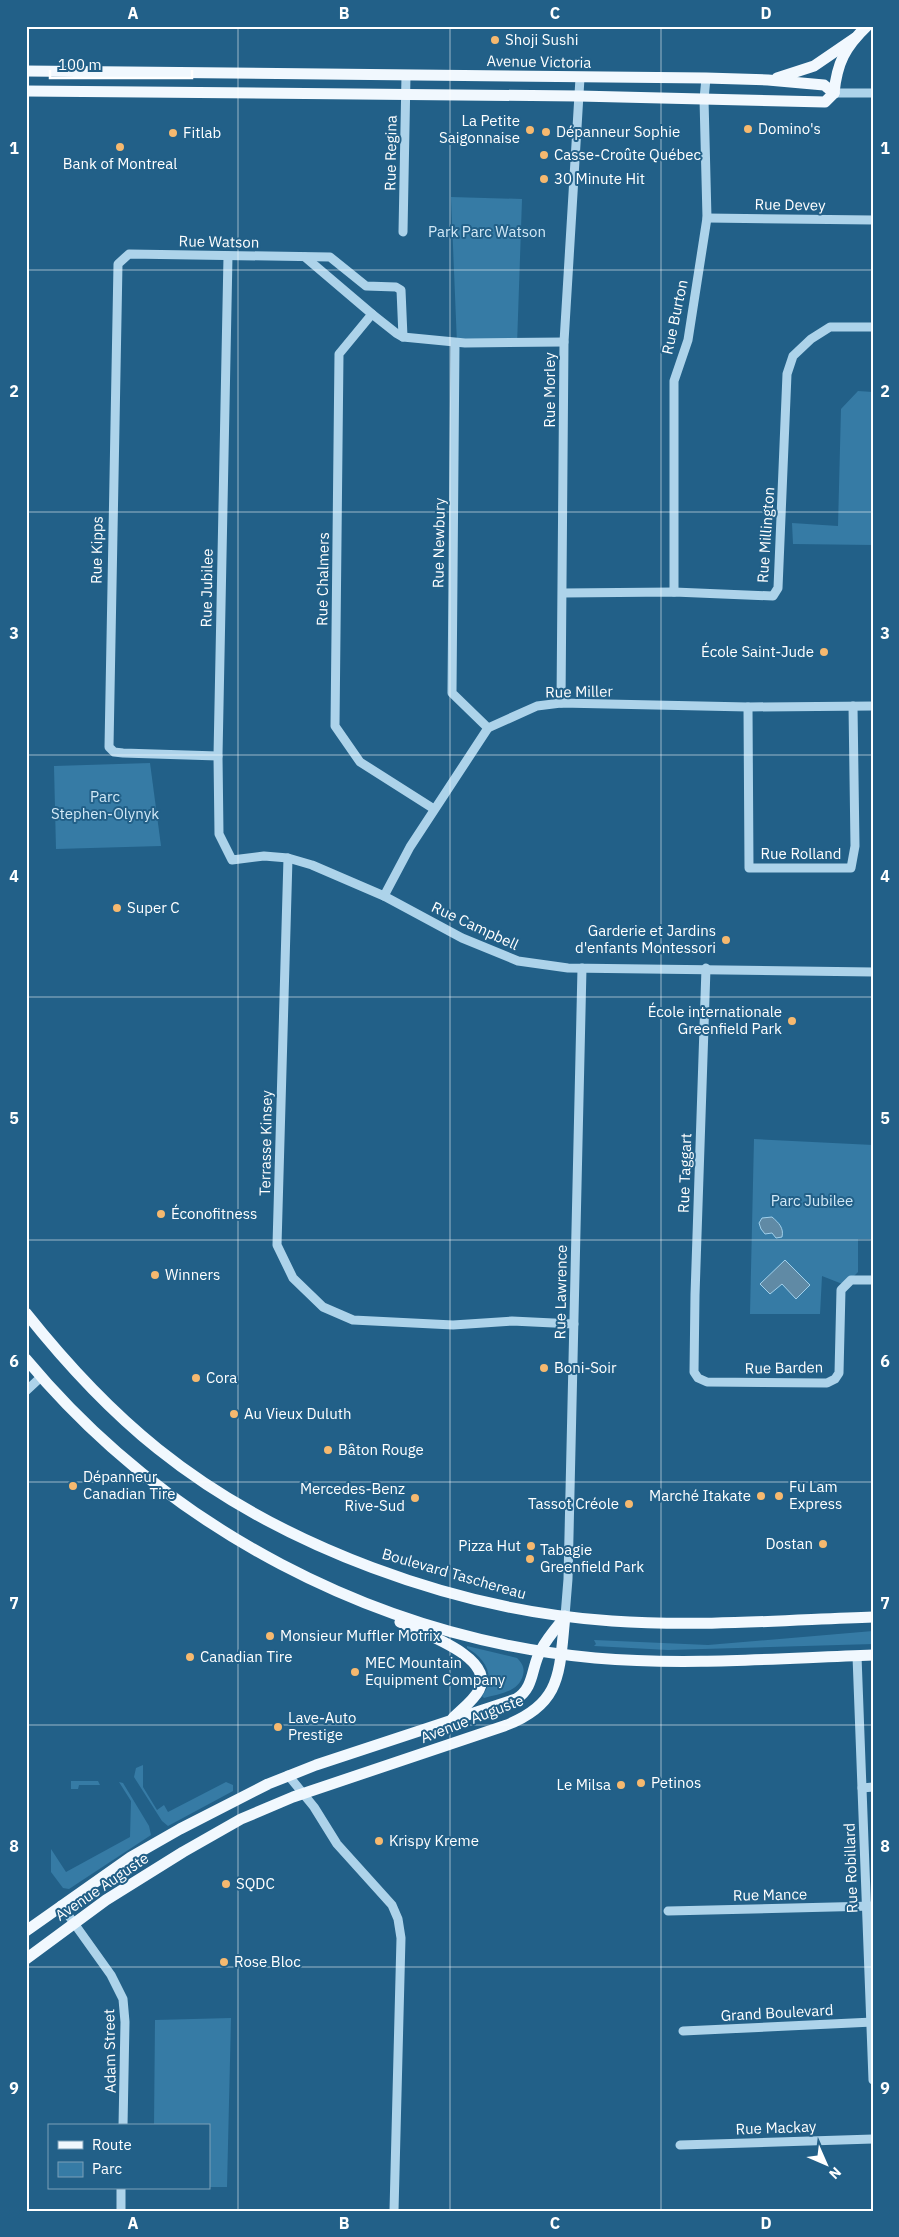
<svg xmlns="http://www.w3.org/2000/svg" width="899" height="2237" viewBox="0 0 899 2237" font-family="'IBM Plex Sans',sans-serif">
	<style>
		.green { fill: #367ba5 }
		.water { fill: #608aa5; stroke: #a1d0eb }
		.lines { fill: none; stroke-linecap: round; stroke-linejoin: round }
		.minor { stroke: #add3ea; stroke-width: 9 }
		.major { stroke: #f1f8fe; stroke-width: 11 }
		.grid { fill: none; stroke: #fff; stroke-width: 1; stroke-opacity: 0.55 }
		.poi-dot { fill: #f6b96f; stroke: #226088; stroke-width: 2 }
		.labels { text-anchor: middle; stroke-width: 4; stroke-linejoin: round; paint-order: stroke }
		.poi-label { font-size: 15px; fill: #fff; stroke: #226088; text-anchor: start }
		.street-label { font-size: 15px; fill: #fff; stroke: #226088 }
		.park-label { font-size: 15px; fill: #d2e9f7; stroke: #226088 }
		.neatline { fill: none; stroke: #fff; stroke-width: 2 }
		.grid-label { font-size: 16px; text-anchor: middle; font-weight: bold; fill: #fff }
	</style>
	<rect width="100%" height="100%" fill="#226088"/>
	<!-- green -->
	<g class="green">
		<path d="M451,197L522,199L517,345L457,344Z"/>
		<path d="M858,391L873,392V545L793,544L792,523L838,526L841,409Z"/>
		<path d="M150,763L161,846L56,849L54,766Z"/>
		<path d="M754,1139L873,1145V1241L870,1239H858V1272L845,1285L822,1276L820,1314H750Z"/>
		<path d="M873,1631V1644L668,1650L594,1646L596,1644L594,1640L708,1645Z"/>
		<path d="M467,1646L517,1658C522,1663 525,1668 523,1675C519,1692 499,1694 484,1698L482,1696C497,1677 485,1658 467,1648Z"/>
		<path d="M143,1765V1787L157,1810L164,1805L168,1812L226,1782L233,1785V1791L168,1826L162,1821L134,1777L136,1768Z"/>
		<path d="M71,1781H98L100,1785H79L78,1789H71Z"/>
		<path d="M119,1782L123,1783L149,1826L151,1835L69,1889L63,1888L51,1872V1849L66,1872L130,1837L131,1801Z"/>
		<path d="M231,2018L227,2187H209V2126H154L155,2020Z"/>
	</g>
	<!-- water -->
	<g class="water">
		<path d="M772,1217C779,1223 784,1228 782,1237L776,1238L772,1233L765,1234L761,1229L759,1223L762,1218Z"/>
		<path d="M785,1260L810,1285L796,1299L782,1284L770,1294L760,1284Z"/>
	</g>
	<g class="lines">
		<!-- minor -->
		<g class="minor">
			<path d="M834,93H873"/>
			<path d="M707,218L873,220"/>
			<path d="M403,232L406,75"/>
			<path d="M228,256L218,756L219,834L232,860L264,856L288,858L312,865L384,896L462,938L518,961L568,968L873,972"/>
			<path d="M305,257L372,314L396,333L403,337L465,343L564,342"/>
			<path d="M372,314L339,354L335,726L360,762L434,809"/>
			<path d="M455,343L452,693L488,728"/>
			<path d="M674,592V381L688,340L707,218L704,99L706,78"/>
			<path d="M563,593L674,592L773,596L778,588L787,374L793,356L811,339L830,327H873"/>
			<path d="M561,703L564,342L580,78"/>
			<path d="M748,707L749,868H851L855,846L853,706"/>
			<path d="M218,756L123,753L114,752L109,747L118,264L129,254L330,257L366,286L396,287L401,290L403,337"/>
			<path d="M288,858L277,1245L293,1278L323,1307L353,1320L453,1325L512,1321L574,1324"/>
			<path d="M384,896L410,847L488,728L537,706L561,703L748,707L873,706"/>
			<path d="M706,968L695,1295L694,1372L698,1378L707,1382L827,1383L835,1379L839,1373L841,1290L851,1280H873"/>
			<path d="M26,1391L41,1377"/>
			<path d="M565,1616L568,1579L582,968"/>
			<path d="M857,1656L873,2080"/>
			<path d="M288,1775L314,1807L337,1844L392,1905L398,1919L401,1938L394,2211"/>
			<path d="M862,1788L873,1787"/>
			<path d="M61,1905L111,1975L123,1999L125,2022L123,2126"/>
			<path d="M668,1911L873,1906"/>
			<path d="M683,2031L873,2022"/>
			<path d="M680,2145L873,2139"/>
			<path d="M121,2211V2188"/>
		</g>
		<!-- major -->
		<g class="major">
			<path d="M26,71L706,78L768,80L824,85L834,93"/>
			<path d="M777,78L814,66L855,38"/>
			<path d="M26,91L579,96L825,102L834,93"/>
			<path d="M834,93C837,63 845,47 867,26"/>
			<path d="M26,1313C65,1362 108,1409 158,1449C279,1546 457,1611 612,1621C699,1627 786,1620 873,1617"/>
			<path d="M26,1359C167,1528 376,1638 595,1658C687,1666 781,1658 873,1655"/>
			<path d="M400,1622C422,1633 496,1657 479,1690C474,1700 462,1709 453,1718"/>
			<path d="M26,1931L131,1857L180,1829L268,1784L316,1765L516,1699C535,1688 531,1666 541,1650C547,1638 557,1627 565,1617"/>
			<path d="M26,1959L106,1900L183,1852L241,1819L293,1797L504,1726C563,1704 559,1672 565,1616"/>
		</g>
	</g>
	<!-- grid -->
	<path class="grid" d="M238,26V2211M450,26V2211M661,26V2211M26,270H873M26,512H873M26,755H873M26,997H873M26,1240H873M26,1482H873M26,1725H873M26,1967H873"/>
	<!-- markers -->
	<g class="poi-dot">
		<circle cx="495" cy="40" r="5"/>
		<circle cx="748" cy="129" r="5"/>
		<circle cx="530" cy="130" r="5"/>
		<circle cx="546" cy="132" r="5"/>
		<circle cx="173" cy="133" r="5"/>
		<circle cx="120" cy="147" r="5"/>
		<circle cx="544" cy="155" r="5"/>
		<circle cx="544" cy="179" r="5"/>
		<circle cx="824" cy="652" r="5"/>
		<circle cx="117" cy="908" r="5"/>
		<circle cx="726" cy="940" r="5"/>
		<circle cx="792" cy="1021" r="5"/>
		<circle cx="161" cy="1214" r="5"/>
		<circle cx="155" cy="1275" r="5"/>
		<circle cx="544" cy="1368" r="5"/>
		<circle cx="196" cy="1378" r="5"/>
		<circle cx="234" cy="1414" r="5"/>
		<circle cx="328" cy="1450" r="5"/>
		<circle cx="73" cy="1486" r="5"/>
		<circle cx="761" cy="1496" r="5"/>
		<circle cx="779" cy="1496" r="5"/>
		<circle cx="415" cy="1498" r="5"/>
		<circle cx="629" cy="1504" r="5"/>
		<circle cx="823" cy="1544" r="5"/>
		<circle cx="531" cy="1546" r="5"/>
		<circle cx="530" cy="1559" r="5"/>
		<circle cx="270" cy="1636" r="5"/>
		<circle cx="190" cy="1657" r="5"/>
		<circle cx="355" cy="1672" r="5"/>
		<circle cx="278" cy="1727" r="5"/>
		<circle cx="641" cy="1783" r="5"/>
		<circle cx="621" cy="1785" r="5"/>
		<circle cx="379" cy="1841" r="5"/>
		<circle cx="226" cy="1884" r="5"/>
		<circle cx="224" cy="1962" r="5"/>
	</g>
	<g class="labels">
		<!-- poi labels -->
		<g class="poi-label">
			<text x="505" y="45">Shoji Sushi</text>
			<text x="520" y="126" text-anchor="end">La Petite<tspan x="520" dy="17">Saigonnaise</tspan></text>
			<text x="758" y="134">Domino's</text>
			<text x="556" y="137">Dépanneur Sophie</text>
			<text x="183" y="138">Fitlab</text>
			<text x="554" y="160">Casse-Croûte Québec</text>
			<text x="120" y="169" text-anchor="middle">Bank of Montreal</text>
			<text x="554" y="184">30 Minute Hit</text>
			<text x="814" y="657" text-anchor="end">École Saint-Jude</text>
			<text x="127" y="913">Super C</text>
			<text x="716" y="936" text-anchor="end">Garderie et Jardins<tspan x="716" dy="17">d'enfants Montessori</tspan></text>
			<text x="782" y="1017" text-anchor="end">École internationale<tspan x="782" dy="17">Greenfield Park</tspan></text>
			<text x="171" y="1219">Éconofitness</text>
			<text x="165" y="1280">Winners</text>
			<text x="554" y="1373">Boni-Soir</text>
			<text x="206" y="1383">Cora</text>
			<text x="244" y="1419">Au Vieux Duluth</text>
			<text x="338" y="1455">Bâton Rouge</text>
			<text x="83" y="1482">Dépanneur<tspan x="83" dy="17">Canadian Tire</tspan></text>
			<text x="789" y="1492">Fu Lam<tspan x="789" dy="17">Express</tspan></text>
			<text x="405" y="1494" text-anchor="end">Mercedes-Benz<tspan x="405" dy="17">Rive-Sud</tspan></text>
			<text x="751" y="1501" text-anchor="end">Marché Itakate</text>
			<text x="619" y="1509" text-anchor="end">Tassot Créole</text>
			<text x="813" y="1549" text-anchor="end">Dostan</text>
			<text x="521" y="1551" text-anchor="end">Pizza Hut</text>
			<text x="540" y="1555">Tabagie<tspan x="540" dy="17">Greenfield Park</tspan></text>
			<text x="280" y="1641">Monsieur Muffler Motrix</text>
			<text x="200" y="1662">Canadian Tire</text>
			<text x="365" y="1668">MEC Mountain<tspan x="365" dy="17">Equipment Company</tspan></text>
			<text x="288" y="1723">Lave-Auto<tspan x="288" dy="17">Prestige</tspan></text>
			<text x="651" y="1788">Petinos</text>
			<text x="611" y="1790" text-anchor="end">Le Milsa</text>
			<text x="389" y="1846">Krispy Kreme</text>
			<text x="236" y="1889">SQDC</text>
			<text x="234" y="1967">Rose Bloc</text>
		</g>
		<!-- street labels -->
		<g class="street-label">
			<text transform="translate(539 62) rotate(1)" y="5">Avenue Victoria</text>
			<text transform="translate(391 153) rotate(-89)" y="5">Rue Regina</text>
			<text transform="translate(790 205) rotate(1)" y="5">Rue Devey</text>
			<text transform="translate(219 242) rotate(1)" y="5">Rue Watson</text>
			<text transform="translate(675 317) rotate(-78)" y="5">Rue Burton</text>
			<text transform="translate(550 390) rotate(-90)" y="5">Rue Morley</text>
			<text transform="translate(766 535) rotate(-86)" y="5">Rue Millington</text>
			<text transform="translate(439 543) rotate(-89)" y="5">Rue Newbury</text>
			<text transform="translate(97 550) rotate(-89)" y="5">Rue Kipps</text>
			<text transform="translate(323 579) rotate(-89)" y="5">Rue Chalmers</text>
			<text transform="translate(207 588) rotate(-89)" y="5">Rue Jubilee</text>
			<text transform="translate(579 692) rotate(-1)" y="5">Rue Miller</text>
			<text x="801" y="859">Rue Rolland</text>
			<text transform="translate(475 926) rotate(25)" y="5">Rue Campbell</text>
			<text transform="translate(266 1143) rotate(-89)" y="5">Terrasse Kinsey</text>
			<text transform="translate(685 1173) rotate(-88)" y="5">Rue Taggart</text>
			<text transform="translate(561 1292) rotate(-89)" y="5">Rue Lawrence</text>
			<text transform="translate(784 1368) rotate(-1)" y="5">Rue Barden</text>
			<text transform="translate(454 1574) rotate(16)" y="5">Boulevard Taschereau</text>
			<text transform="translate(472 1719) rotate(-21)" y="5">Avenue Auguste</text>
			<text transform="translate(851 1868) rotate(-92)" y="5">Rue Robillard</text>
			<text transform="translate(102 1887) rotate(-34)" y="5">Avenue Auguste</text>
			<text transform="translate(770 1895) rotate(-1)" y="5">Rue Mance</text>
			<text transform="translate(777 2013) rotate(-3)" y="5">Grand Boulevard</text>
			<text transform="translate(110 2051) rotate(-91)" y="5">Adam Street</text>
			<text transform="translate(776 2128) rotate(-2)" y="5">Rue Mackay</text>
		</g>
		<!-- park labels -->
		<g class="park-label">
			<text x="487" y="237">Park Parc Watson</text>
			<text x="105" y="802">Parc<tspan x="105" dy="17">Stephen-Olynyk</tspan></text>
			<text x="812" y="1206">Parc Jubilee</text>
		</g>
	</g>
	<!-- border -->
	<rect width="899" height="2237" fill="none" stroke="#226088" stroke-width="55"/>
	<!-- legend -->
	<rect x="48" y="2124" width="162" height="65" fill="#226088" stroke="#7aa0b8"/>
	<rect x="58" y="2141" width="25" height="8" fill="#f1f8fe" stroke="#7aa0b8"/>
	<text x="92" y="2150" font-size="15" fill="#ffffff">Route</text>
	<rect x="58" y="2162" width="25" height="15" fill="#367ba5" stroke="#7aa0b8"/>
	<text x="92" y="2174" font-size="15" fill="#ffffff">Parc</text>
	<!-- north arrow -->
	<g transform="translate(826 2164) rotate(135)" stroke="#226088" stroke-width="4" paint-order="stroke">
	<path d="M0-4L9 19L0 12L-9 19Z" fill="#ffffff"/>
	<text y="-8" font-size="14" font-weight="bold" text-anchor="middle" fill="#ffffff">N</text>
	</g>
	<!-- scale -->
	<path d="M50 70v8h142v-8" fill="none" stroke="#ffffff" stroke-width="2.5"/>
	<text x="58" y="70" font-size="15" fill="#ffffff" stroke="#226088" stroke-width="4" paint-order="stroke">100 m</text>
	<rect x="28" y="28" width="844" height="2182" class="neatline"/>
	<g class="grid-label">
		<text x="133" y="19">A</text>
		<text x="344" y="19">B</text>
		<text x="555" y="19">C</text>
		<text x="766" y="19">D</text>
		<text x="14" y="154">1</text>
		<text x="885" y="154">1</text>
		<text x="14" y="397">2</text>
		<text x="885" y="397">2</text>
		<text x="14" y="639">3</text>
		<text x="885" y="639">3</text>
		<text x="14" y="882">4</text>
		<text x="885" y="882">4</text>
		<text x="14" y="1124">5</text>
		<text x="885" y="1124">5</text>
		<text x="14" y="1367">6</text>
		<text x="885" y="1367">6</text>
		<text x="14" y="1609">7</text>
		<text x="885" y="1609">7</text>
		<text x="14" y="1852">8</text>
		<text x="885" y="1852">8</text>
		<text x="14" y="2094">9</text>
		<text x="885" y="2094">9</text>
		<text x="133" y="2229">A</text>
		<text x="344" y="2229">B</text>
		<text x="555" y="2229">C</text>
		<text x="766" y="2229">D</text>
	</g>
</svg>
